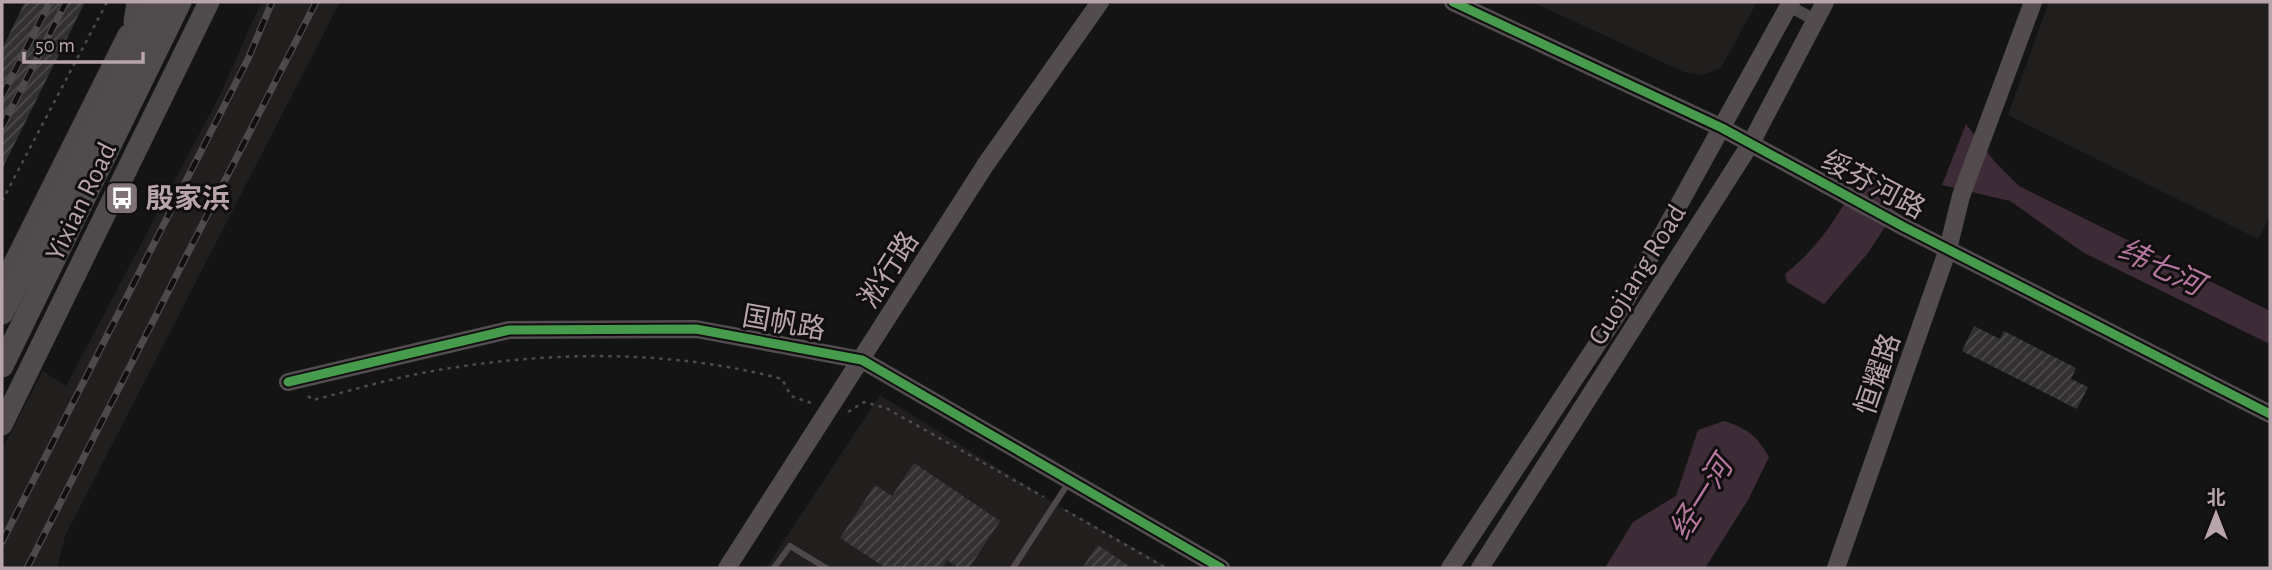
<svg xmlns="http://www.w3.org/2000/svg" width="2272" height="570" viewBox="0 0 2272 570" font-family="'Alegreya Sans','Noto Sans SC',sans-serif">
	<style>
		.built { fill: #211e1e }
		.water { fill: #3d2b37 }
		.building { fill: url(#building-hatch) }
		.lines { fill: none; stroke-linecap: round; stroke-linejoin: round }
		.path { stroke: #4f4a4c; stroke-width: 2.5; stroke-dasharray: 3.5 5; stroke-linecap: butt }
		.lane { stroke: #4e484a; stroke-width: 6 }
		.street { stroke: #4e484a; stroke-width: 12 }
		.secondary { stroke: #524c4e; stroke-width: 18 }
		.primary { stroke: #4f4b4d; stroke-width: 21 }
		.highway { stroke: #504b4d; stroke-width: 23 }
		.rail-casing { stroke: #4e4a4b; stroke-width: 7 }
		.rail { stroke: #110e0f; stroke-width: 4.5; stroke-dasharray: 13; stroke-linecap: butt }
		.cycleway-casing { stroke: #110e0f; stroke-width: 13 }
		.cycleway { stroke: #469c4c; stroke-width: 9 }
		.labels { text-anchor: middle; stroke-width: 6; stroke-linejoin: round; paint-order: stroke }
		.street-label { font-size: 28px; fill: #b7a4ac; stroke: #110e0f }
		.poi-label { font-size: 28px; font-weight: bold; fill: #b7a4ac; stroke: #110e0f; text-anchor: start }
		.water-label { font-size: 30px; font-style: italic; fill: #b6779f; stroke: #110e0f }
	</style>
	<defs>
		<pattern id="building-hatch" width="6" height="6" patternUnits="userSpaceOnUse" patternTransform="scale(1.75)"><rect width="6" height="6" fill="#333031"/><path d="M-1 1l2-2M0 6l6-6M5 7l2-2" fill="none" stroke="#4e4b4c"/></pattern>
	</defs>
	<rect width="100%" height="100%" fill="#151414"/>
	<!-- built -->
	<g class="built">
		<path d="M261,2H340L65,536L57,568H2V449L43,371L66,386L221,93Z"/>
		<path d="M1532,2H1757L1721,68L1703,75L1684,72Z"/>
		<path d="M2049,2H2270V216L2258,239L2008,115Z"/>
		<path d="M880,395L1056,504L1170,568H766Z"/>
	</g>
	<!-- water -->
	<g class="water">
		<path d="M1966,124L1995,162L2019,186L2270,311V344L2084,253L2010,201L1942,185Z"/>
		<path d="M1866,166L1908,192L1868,253L1824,304L1787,282L1785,274C1824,243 1841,210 1866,166Z"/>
		<path d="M1724,421C1747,428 1757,436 1769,457L1748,500L1705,568H1605L1633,522L1676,496L1698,430Z"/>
	</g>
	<!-- building -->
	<g class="building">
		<path d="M25,2H85L2,169V49Z"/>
		<path d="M1974,326L2000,339L2004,331L2076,368L2071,379L2088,387L2077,409L1962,351Z"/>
		<path d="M914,463L1000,521L969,568H959L947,560L942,568H886L840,538L875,485L892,496Z"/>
		<path d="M1098,545L1132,568H1082Z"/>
	</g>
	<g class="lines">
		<!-- path -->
		<g class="path">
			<path d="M2,201L107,2"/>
			<path d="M308,396L313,400C349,391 386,380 422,373C539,351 666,348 782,379L791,396L814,404"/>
			<path d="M848,412L864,402L886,408L1044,497"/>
			<path d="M1065,510L1166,568"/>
		</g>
		<!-- lane -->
		<g class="lane">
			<path d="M774,568L790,546L826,568"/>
			<path d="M1013,568L1069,482"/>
		</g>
		<!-- street -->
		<path class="street" d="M1789,6L1815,20"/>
		<!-- secondary -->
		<g class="secondary">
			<path d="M1453,2L1722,128L1904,227L2270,414"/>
			<path d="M288,382L509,330L696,329L862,360L1221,568"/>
			<path d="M727,568L986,164L1100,2"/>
			<path d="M1450,568L1625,302L1791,2"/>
			<path d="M1480,568L1751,143L1825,2"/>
			<path d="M1836,568L1948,249L1961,196L2033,2"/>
		</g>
		<!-- primary -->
		<g class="primary">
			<path d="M134,22L137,2"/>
			<path d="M2,287L128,35"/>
			<path d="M2,425L209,2"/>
		</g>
		<!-- highway -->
		<g class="highway">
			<path d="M2,313L85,151L156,2"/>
			<path d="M2,366L180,2"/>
		</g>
		<!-- rail casing -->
		<g class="rail-casing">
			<g id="rail">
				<path d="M2,96L50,2"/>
				<path d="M2,127L66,2"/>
				<path d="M2,542L248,59L272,2"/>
				<path d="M27,568L316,2"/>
			</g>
		</g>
		<!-- rail -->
		<use href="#rail" class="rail"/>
		<!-- cycleway casing -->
		<g class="cycleway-casing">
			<g id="cycleway">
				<path d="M1453,2L1722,128L1904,227L2270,414"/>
				<path d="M288,382L509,330L696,329L862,360L1221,568"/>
			</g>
		</g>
		<!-- cycleway -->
		<use href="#cycleway" class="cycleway"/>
	</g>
	<!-- icons -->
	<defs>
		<g id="bus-square" transform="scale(1.75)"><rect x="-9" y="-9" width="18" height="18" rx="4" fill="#7e7277" stroke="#110e0f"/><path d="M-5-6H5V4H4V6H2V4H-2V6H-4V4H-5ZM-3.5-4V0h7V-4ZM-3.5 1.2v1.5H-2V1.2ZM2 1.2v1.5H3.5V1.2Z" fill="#fff"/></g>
	</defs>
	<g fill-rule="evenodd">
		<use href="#bus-square" x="122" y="198"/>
	</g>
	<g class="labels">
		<!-- street labels -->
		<g class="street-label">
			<text transform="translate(1874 184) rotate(28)" y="10">绥芬河路</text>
			<text transform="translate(80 201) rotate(-64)" y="10">Yixian Road</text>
			<text transform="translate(888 269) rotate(-57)" y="10">淞行路</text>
			<text transform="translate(1636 274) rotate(-58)" y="10">Guojiang Road</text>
			<text transform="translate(784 322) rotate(10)" y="10">国帆路</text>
			<text transform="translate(1877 374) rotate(-71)" y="10">恒耀路</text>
		</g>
		<!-- poi labels -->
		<g class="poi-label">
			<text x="146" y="208">殷家浜</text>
		</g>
		<!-- water labels -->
		<g class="water-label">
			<text transform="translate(2161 267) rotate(26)" y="10">纬七河</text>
			<text transform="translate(1701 498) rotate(-58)" y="10">经一河</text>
		</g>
	</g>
	<!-- border -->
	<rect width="2272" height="570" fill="none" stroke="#b7a4ac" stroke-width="7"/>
	<!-- north arrow -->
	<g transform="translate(2216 514)" stroke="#110e0f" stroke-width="5" paint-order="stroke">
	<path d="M0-5L12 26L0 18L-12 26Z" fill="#b7a4ac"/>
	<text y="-10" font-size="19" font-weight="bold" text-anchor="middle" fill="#b7a4ac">北</text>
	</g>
	<!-- scale -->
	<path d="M24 52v10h119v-10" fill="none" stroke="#b7a4ac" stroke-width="3.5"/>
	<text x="35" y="52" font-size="21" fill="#b7a4ac" stroke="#110e0f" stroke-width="5" paint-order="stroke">50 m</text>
</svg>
